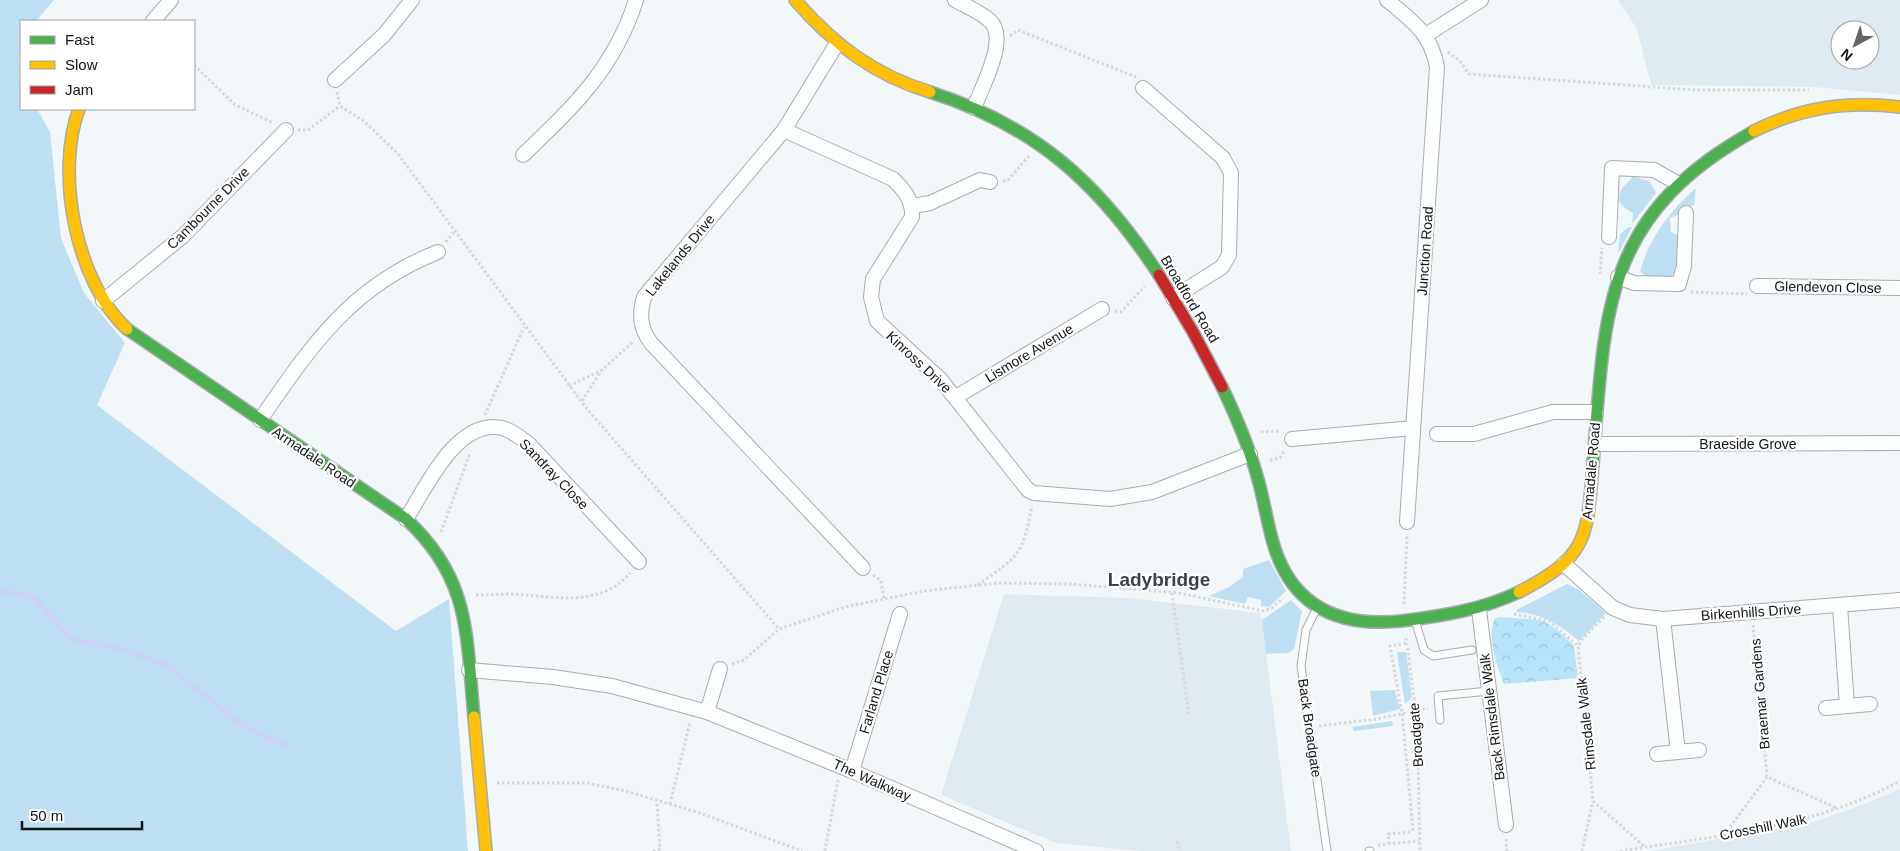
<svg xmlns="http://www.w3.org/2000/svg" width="1900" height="851" viewBox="0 0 1900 851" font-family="Helvetica,sans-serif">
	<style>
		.built { fill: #dfeaf0; fill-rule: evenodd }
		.green { fill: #bedff2 }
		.forest { fill: url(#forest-crowns) }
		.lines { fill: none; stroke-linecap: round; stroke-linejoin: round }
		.stream { stroke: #ccd2f6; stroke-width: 5 }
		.lane-casing { stroke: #a8acae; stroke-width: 9 }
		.street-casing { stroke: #a8acae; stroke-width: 16 }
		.fast-casing { stroke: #a8acae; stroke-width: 14 }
		.slow-casing { stroke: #a8acae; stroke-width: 14 }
		.jam-casing { stroke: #a8acae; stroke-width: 14 }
		.path { stroke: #d5d7d8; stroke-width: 3; stroke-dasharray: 2.5 2.5; stroke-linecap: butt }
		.lane { stroke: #fdfefe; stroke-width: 7 }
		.street { stroke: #fdfefe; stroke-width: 14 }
		.fast { stroke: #4caf50; stroke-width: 11 }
		.slow { stroke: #ffc107; stroke-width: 11 }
		.jam { stroke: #c62828; stroke-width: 11 }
		.labels { text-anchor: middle; stroke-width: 4.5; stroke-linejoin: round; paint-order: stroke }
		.street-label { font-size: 14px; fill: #121516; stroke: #fff }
		.district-label { font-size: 19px; font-weight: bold; fill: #3b4347; stroke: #fff }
	</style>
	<defs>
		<pattern id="forest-crowns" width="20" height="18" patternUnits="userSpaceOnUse" patternTransform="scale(1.25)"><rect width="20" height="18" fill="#b9e3f9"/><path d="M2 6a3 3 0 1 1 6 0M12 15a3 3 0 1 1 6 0" fill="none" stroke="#9ec2d5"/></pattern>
	</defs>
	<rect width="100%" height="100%" fill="#f2f7fa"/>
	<!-- built -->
	<g class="built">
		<path d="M1618,0H1900V95L1814,87L1651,85L1637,29ZM1840,30H1870V60H1840Z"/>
		<path d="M1004,594L1128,598L1261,613L1291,851H1139L1056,843L941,795Z"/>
		<path d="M1900,789V851H1649L1810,823L1862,805Z"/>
	</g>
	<!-- green -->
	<g class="green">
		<path d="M0,0H54L36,21H21V47L19,55L21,109H37L50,132L61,238L84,293L125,343L97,405L396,631L449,599L468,851H0Z"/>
		<path d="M1633,176L1650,182L1656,193L1632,224L1633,213L1625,208L1619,201L1620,191Z"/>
		<path d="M1696,188L1694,206H1684L1680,214L1670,218L1671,232L1680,236L1677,271C1668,281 1650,282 1640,271C1649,239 1671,209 1696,188Z"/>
		<path d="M1629,227H1632L1618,254L1620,234Z"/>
		<path d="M1269,560L1286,591L1269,607L1261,606V600L1248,597L1245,604L1209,596L1229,587L1243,577V569Z"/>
		<path d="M1567,584L1579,590L1606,613L1579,641C1560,625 1543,614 1517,612L1516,610Z"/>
		<path d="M1291,600L1302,611L1294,649L1288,653L1266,654L1262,620Z"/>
		<path d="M1397,652H1406L1412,697L1405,704Z"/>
		<path d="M1395,690L1400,709L1373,716L1370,691Z"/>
		<path d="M1392,721L1393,726L1354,731L1352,727Z"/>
	</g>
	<!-- forest -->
	<path class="forest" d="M1502,617L1539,620L1547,623L1561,633L1574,646L1578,678L1504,684C1497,666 1486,637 1495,618Z"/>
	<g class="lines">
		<!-- stream -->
		<path class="stream" d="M0,592H8L34,598L71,639L121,649L166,665L245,727L286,745"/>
		<!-- lane casing -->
		<g class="lane-casing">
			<g id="lane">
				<path d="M1317,608L1306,630L1301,666L1327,851"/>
				<path d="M1415,620L1424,650L1433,656L1472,650"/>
				<path d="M1440,720L1438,696L1489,691"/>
				<path d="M1369,851H1370"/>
			</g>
		</g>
		<!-- street casing -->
		<g class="street-casing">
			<g id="street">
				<path d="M955,0C966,6 980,12 989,20C1010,37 982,86 974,108"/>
				<path d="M1387,0C1412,21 1431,33 1437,67L1407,522"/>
				<path d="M153,21L171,0"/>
				<path d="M1426,35L1481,0"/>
				<path d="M836,45L784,130L644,297C639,315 640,328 651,343L863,568"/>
				<path d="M335,80L384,35L412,0"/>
				<path d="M1143,88L1223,158L1231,173L1229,255L1222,267L1173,298"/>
				<path d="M784,130L893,179C904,190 913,200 912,217L873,279L871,297L877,321L941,380L1028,490L1034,493L1110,499L1152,492L1250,454"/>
				<path d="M523,155C574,106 614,69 636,0"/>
				<path d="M913,206L930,203L980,180L990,182"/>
				<path d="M1609,237L1612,168L1654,170L1677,183"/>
				<path d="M1618,277L1634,283L1679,284L1684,266L1686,213"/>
				<path d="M1757,286L1900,288"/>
				<path d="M103,301L183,236L286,130"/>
				<path d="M956,397L1102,309"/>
				<path d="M260,420C311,346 351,286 438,252"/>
				<path d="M1437,434H1474L1553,412H1596"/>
				<path d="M1292,439L1413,428"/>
				<path d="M1596,444L1900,443"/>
				<path d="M406,519C425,489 454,425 495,427C508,427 519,437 529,444L639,562"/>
				<path d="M1564,564L1613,608L1630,615L1663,619L1900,600"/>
				<path d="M1840,606L1847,706"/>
				<path d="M1479,610L1506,825"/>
				<path d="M1663,619L1678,752"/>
				<path d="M469,670L553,677L612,686L707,712L852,771L1036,851"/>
				<path d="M1826,708L1870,704"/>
				<path d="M707,712L720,669"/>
				<path d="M1657,754L1699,750"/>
				<path d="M852,771L900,614"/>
			</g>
		</g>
		<!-- fast casing -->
		<g class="fast-casing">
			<g id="fast">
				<path d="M930,92C1036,126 1099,183 1159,275"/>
				<path d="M127,329L406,519C471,579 466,635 474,717"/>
				<path d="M1222,387C1237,418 1250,449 1259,483C1265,505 1268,528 1275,549C1295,609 1342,627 1401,621C1442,616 1481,610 1519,592"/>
				<path d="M1593,464C1605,309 1603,215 1754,131"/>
			</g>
		</g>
		<!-- slow casing -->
		<g class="slow-casing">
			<g id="slow">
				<path d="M795,0C833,44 874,75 930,92"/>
				<path d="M79,109C55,173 76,282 127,329"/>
				<path d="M1754,131C1802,107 1847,101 1900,107"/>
				<path d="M1519,592C1589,556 1587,537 1593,464"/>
				<path d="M474,717L486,851"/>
			</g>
		</g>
		<!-- jam casing -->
		<g class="jam-casing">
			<path id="jam" d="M1159,275L1193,332L1222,387"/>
		</g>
		<!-- path -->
		<g class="path">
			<path d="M1010,36L1018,30L1136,77"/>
			<path d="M1448,52L1459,60L1469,74L1697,90H1809"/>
			<path d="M194,65L234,104L273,123"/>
			<path d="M337,92L340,106L365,122L398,154L587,409L779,629"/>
			<path d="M298,130H308L340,106"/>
			<path d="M1003,181H1007L1029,156"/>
			<path d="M446,242L454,232"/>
			<path d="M1600,274L1602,248"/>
			<path d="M1691,292L1747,294"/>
			<path d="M1115,311L1121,312L1145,286"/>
			<path d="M569,386L602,370L634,341"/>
			<path d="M582,401L601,371"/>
			<path d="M485,415L524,327"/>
			<path d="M1261,432L1280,431"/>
			<path d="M1270,460L1280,458L1284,451"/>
			<path d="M441,532L470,453"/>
			<path d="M873,575L881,581L884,599"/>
			<path d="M978,585C1019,555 1022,557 1032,506"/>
			<path d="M1172,593L1189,715"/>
			<path d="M476,595C488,595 500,594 512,594C553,596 599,609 630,573"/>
			<path d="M1404,604L1407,535"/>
			<path d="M1514,614L1549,621L1578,646"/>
			<path d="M1604,617L1583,638L1578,646L1593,801L1645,847"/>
			<path d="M1753,625L1767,777L1837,808"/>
			<path d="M1406,638L1417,719L1420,851"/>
			<path d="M732,664L744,660L779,629L845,607L924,591L998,583L1070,584L1179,593L1263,611L1272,608L1283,598"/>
			<path d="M1319,726L1377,719L1428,708"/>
			<path d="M497,783H587L626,791L700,813L802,851"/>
			<path d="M670,804L690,722"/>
			<path d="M1724,835L1767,777"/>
			<path d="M1506,839L1507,851"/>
			<path d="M1177,841L1179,851"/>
			<path d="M1389,844L1388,834L1411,832L1413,829L1402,713L1390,646L1406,643"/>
			<path d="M1378,845L1419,841"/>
			<path d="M653,851L660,849L657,802"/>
			<path d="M825,851L838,780"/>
			<path d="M1582,851L1593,801"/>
			<path d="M1620,851C1716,836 1814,828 1900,781"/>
		</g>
		<!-- lane -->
		<use href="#lane" class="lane"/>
		<!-- street -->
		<use href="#street" class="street"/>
		<!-- fast -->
		<use href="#fast" class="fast"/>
		<!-- slow -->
		<use href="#slow" class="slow"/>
		<!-- jam -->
		<use href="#jam" class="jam"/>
	</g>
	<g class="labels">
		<!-- street labels -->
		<g class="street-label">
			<text transform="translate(208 208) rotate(-45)" y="5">Cambourne Drive</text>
			<text transform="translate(1425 251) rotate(-86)" y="5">Junction Road</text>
			<text transform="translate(680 255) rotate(-51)" y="5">Lakelands Drive</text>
			<text transform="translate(1828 287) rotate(1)" y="5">Glendevon Close</text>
			<text transform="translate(1190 299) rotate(59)" y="5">Broadford Road</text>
			<text transform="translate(1029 353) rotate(-31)" y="5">Lismore Avenue</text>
			<text transform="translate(919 362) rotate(43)" y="5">Kinross Drive</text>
			<text x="1748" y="449">Braeside Grove</text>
			<text transform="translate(314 457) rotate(34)" y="5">Armadale Road</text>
			<text transform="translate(1591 471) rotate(-85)" y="5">Armadale Road</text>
			<text transform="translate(554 474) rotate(46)" y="5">Sandray Close</text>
			<text transform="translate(1751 612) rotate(-4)" y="5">Birkenhills Drive</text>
			<text transform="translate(876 692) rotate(-73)" y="5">Farland Place</text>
			<text transform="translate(1760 694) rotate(-95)" y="5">Braemar Gardens</text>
			<text transform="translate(1492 717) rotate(-97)" y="5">Back Rimsdale Walk</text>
			<text transform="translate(1586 724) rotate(-96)" y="5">Rimsdale Walk</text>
			<text transform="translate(1310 728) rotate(82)" y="5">Back Broadgate</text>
			<text transform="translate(1416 735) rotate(-94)" y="5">Broadgate</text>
			<text transform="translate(872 780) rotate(24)" y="5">The Walkway</text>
			<text transform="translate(1763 827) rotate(-11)" y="5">Crosshill Walk</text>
		</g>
		<!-- district labels -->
		<g class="district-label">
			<text x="1159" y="586">Ladybridge</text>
		</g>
	</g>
	<!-- legend -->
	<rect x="20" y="20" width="175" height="90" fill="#ffffff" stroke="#a0a1a2"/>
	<rect x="30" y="36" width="25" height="8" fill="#4caf50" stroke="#a0a1a2"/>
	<text x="65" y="45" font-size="15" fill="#121516">Fast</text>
	<rect x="30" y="61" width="25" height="8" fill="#ffc107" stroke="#a0a1a2"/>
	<text x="65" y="70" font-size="15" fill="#121516">Slow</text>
	<rect x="30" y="86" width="25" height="8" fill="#c62828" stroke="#a0a1a2"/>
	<text x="65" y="95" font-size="15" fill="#121516">Jam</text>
	<!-- north arrow -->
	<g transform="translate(1855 45) rotate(220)"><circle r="24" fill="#ffffff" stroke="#a0a1a2"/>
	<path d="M0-4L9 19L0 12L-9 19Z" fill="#606466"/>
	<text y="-8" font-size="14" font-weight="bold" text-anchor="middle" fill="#121516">N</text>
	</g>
	<!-- scale -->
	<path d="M22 821v8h120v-8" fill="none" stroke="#121516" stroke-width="2.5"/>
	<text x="30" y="821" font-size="15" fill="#121516" stroke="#ffffff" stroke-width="4" paint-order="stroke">50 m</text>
</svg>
